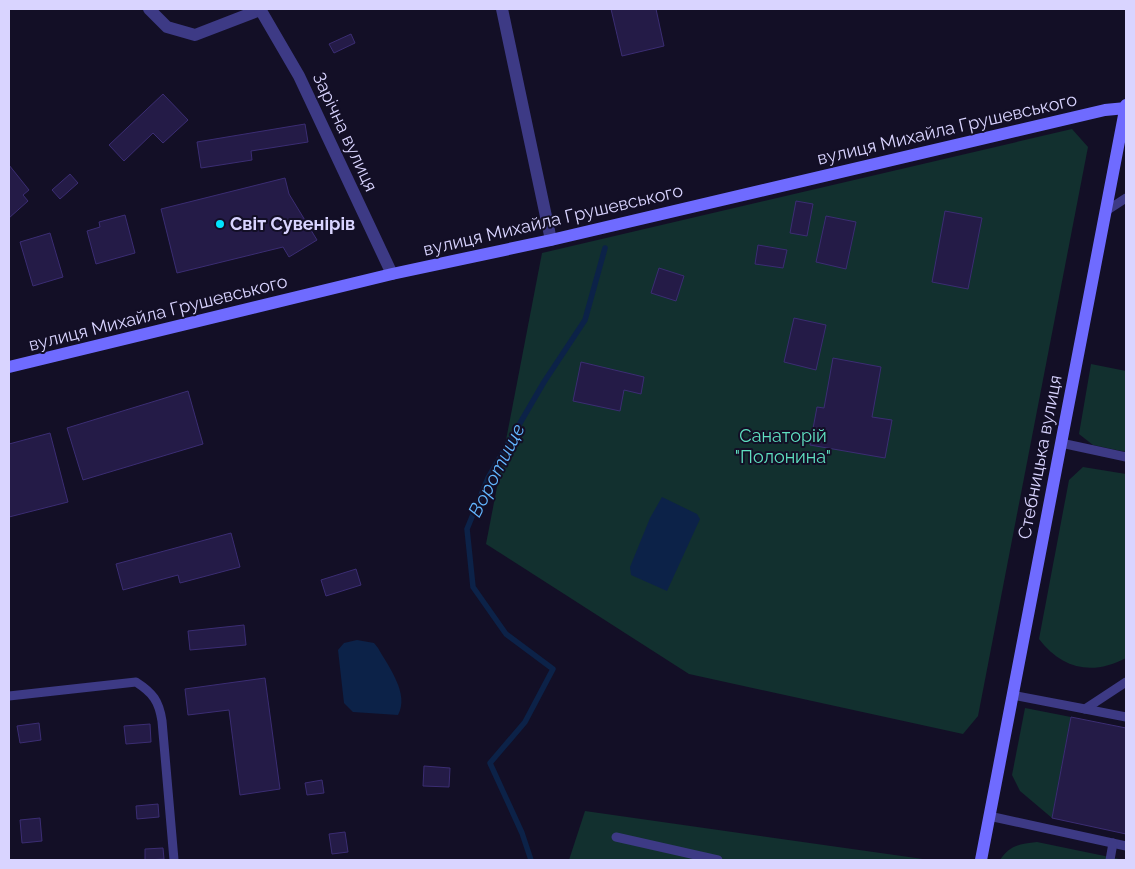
<svg xmlns="http://www.w3.org/2000/svg" width="1135" height="869" viewBox="0 0 1135 869" font-family="Raleway,sans-serif">
	<style>
		.green { fill: #12302f }
		.water { fill: #0c2248 }
		.lines { fill: none; stroke-linecap: round; stroke-linejoin: round }
		.stream { stroke: #0c2248; stroke-width: 5.5 }
		.building { fill: #241b47; stroke: #3b2d73 }
		.lane { stroke: #3d3a85; stroke-width: 9 }
		.street { stroke: #3d3a85; stroke-width: 12 }
		.secondary { stroke: #6f6bff; stroke-width: 12 }
		.poi-dot { fill: #00e5ff; stroke: #130f26; stroke-width: 2 }
		.labels { text-anchor: middle; stroke-width: 4; stroke-linejoin: round; paint-order: stroke }
		.street-label { font-size: 18px; fill: #d9d4ff; stroke: #130f26 }
		.poi-label { font-size: 18px; font-weight: bold; fill: #d9d4ff; stroke: #130f26; text-anchor: start }
		.park-label { font-size: 18px; fill: #5fe0c0; stroke: #130f26 }
		.water-label { font-size: 19px; font-style: italic; fill: #62b6ff; stroke: #130f26 }
	</style>
	<rect width="100%" height="100%" fill="#130f26"/>
	<!-- green -->
	<g class="green">
		<path d="M1072,129L1088,147L978,716L963,734L689,674L486,544L542,253Z"/>
		<path d="M1091,364L1126,371V452L1093,445L1079,434Z"/>
		<path d="M1083,467L1126,474V658C1092,676 1062,669 1039,639L1069,480Z"/>
		<path d="M1025,708L1071,717L1052,818L1020,791L1012,775Z"/>
		<path d="M585,811L930,860H569Z"/>
		<path d="M1037,842L1124,860H1000C1010,845 1020,844 1037,842Z"/>
	</g>
	<!-- water -->
	<g class="water">
		<path d="M662,497L697,514L700,519L667,591L631,575L630,567L650,518Z"/>
		<path d="M357,640L374,643L378,648C388,666 410,694 398,715L353,712L344,703L338,650L344,643Z"/>
	</g>
	<g class="lines">
		<!-- stream -->
		<path class="stream" d="M531,860L522,833L490,763L525,722L553,669L506,634L473,587L467,529L488,478L544,382L585,320L605,248"/>
	</g>
	<!-- building -->
	<g class="building">
		<path d="M611,9H656L664,46L622,56Z"/>
		<path d="M351,34L355,43L334,53L329,44Z"/>
		<path d="M163,94L188,120L163,143L153,133L124,161L109,145Z"/>
		<path d="M305,124L308,142L251,151L252,160L201,168L197,142Z"/>
		<path d="M9,165L29,190L23,195L28,201L9,218Z"/>
		<path d="M70,174L78,183L60,199L52,190Z"/>
		<path d="M285,178L289,194L317,240L289,257L283,247L177,273L161,209Z"/>
		<path d="M796,201L813,204L807,236L790,233Z"/>
		<path d="M945,211L982,218L968,289L932,282Z"/>
		<path d="M125,215L135,253L96,264L87,231L100,227L99,222Z"/>
		<path d="M826,216L856,222L846,269L816,262Z"/>
		<path d="M50,233L63,277L33,286L20,242Z"/>
		<path d="M758,245L787,250L783,268L755,264Z"/>
		<path d="M659,268L684,276L676,301L651,293Z"/>
		<path d="M794,318L826,325L816,370L784,362Z"/>
		<path d="M833,358L881,367L872,417L892,420L885,458L810,445L817,407L824,408Z"/>
		<path d="M581,362L644,377L641,394L624,390L620,411L573,401Z"/>
		<path d="M188,391L203,444L83,480L67,428Z"/>
		<path d="M50,433L68,502L9,517V444Z"/>
		<path d="M231,533L240,567L180,583L178,575L123,590L116,564Z"/>
		<path d="M356,569L361,585L326,596L321,580Z"/>
		<path d="M244,625L246,645L190,650L188,631Z"/>
		<path d="M265,678L280,789L240,795L229,710L188,715L185,689Z"/>
		<path d="M1071,717L1126,728V834L1052,818Z"/>
		<path d="M39,723L41,740L20,743L17,726Z"/>
		<path d="M150,724L151,742L126,744L124,726Z"/>
		<path d="M424,766L450,768L449,787L423,786Z"/>
		<path d="M322,780L324,793L307,795L305,783Z"/>
		<path d="M158,804L159,817L137,819L136,806Z"/>
		<path d="M40,818L42,841L22,843L20,820Z"/>
		<path d="M345,832L348,852L332,854L329,834Z"/>
		<path d="M163,848L164,859L145,860V849Z"/>
	</g>
	<g class="lines">
		<!-- lane -->
		<g class="lane">
			<path d="M1106,211L1126,198"/>
			<path d="M1061,443L1126,457"/>
			<path d="M1012,695L1085,709L1126,682"/>
			<path d="M9,696L136,682C153,693 159,701 162,721L174,860"/>
			<path d="M1085,709L1126,717"/>
			<path d="M989,816L1126,846"/>
			<path d="M616,837L718,860"/>
			<path d="M1110,860L1113,843"/>
		</g>
		<!-- street -->
		<g class="street">
			<path d="M149,9L167,27L195,35L260,10"/>
			<path d="M260,9L299,76L392,274"/>
			<path d="M502,9L551,240"/>
		</g>
		<!-- secondary -->
		<g class="secondary">
			<path d="M9,367L392,274L551,240L1105,110L1126,108"/>
			<path d="M981,860L1126,105"/>
		</g>
	</g>
	<!-- markers -->
	<circle class="poi-dot" cx="220" cy="224" r="5"/>
	<g class="labels">
		<!-- street labels -->
		<g class="street-label">
			<text transform="translate(947 129) rotate(-13)" y="6">вулиця Михайла Грушевського</text>
			<text transform="translate(345 132) rotate(65)" y="6">Зарічна вулиця</text>
			<text transform="translate(553 220) rotate(-13)" y="6">вулиця Михайла Грушевського</text>
			<text transform="translate(158 313) rotate(-14)" y="6">вулиця Михайла Грушевського</text>
			<text transform="translate(1040 457) rotate(-79)" y="6">Стебницька вулиця</text>
		</g>
		<!-- poi labels -->
		<g class="poi-label">
			<text x="230" y="230">Світ Сувенірів</text>
		</g>
		<!-- park labels -->
		<g class="park-label">
			<text x="783" y="442">Санаторій<tspan x="783" dy="21">"Полонина"</tspan></text>
		</g>
		<!-- water labels -->
		<g class="water-label">
			<text transform="translate(496 470) rotate(-63)" y="7">Воротище</text>
		</g>
	</g>
	<!-- border -->
	<rect width="1135" height="869" fill="none" stroke="#d9d4ff" stroke-width="20"/>
</svg>
